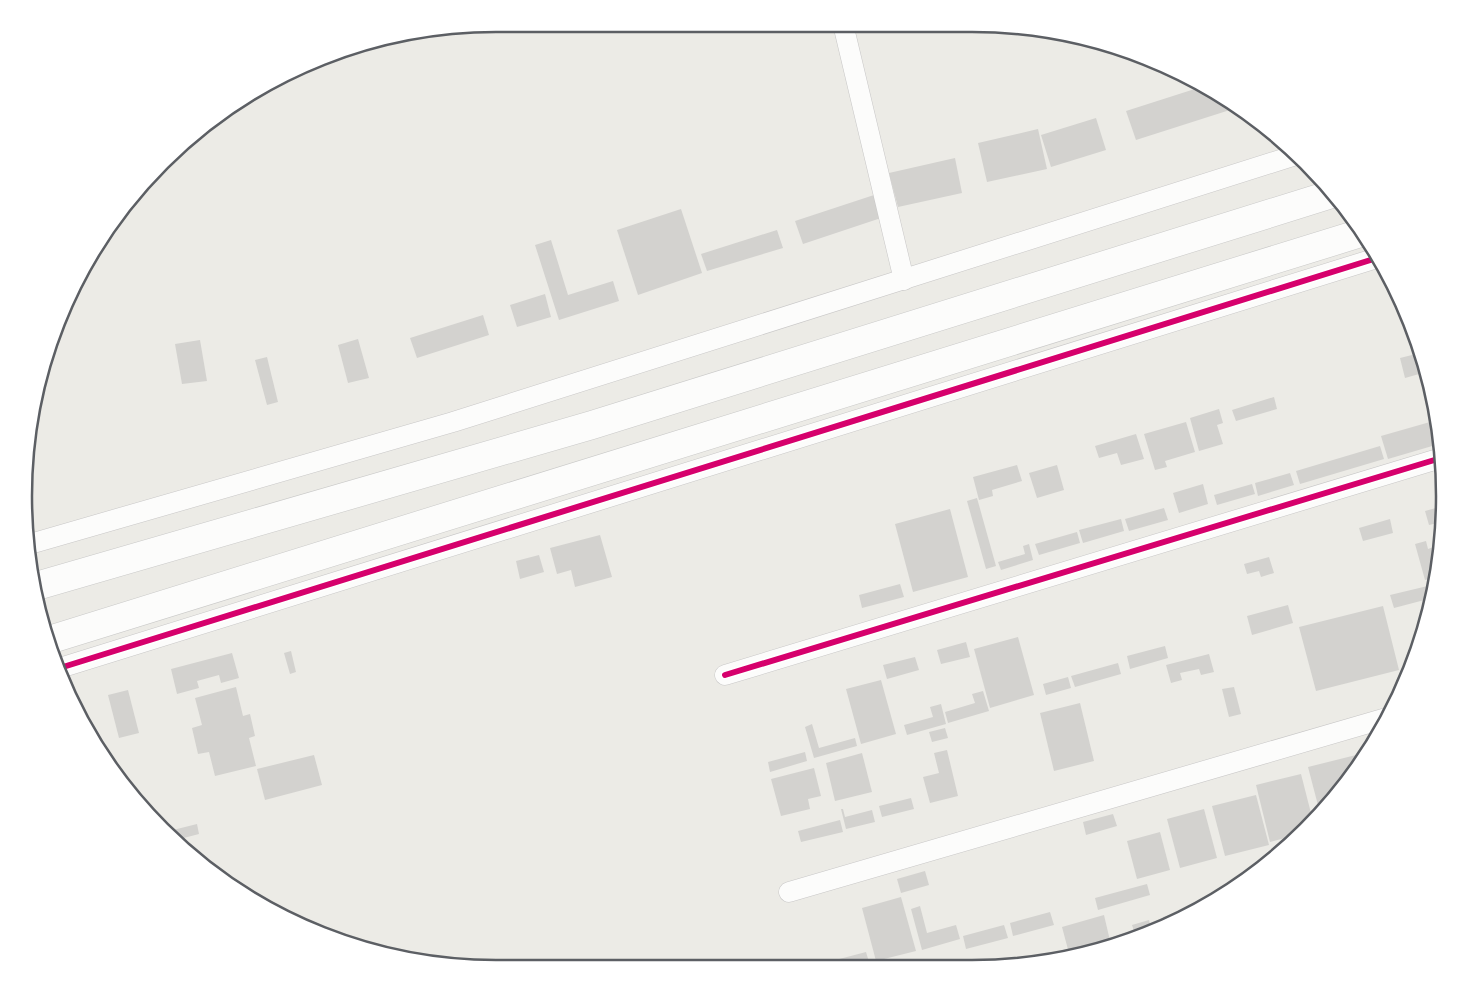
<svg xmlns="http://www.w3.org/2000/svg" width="1468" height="992" viewBox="0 0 1468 992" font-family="Commissioner,sans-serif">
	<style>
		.building { fill: #d3d2cf }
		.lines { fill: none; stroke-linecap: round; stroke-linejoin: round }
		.street-casing { stroke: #c8c7c7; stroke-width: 21 }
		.secondary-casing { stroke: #c9c9c8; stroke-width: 29 }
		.street { stroke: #fcfcfb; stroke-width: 20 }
		.secondary { stroke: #fcfcfb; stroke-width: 28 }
		.cycleway-casing { stroke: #fff; stroke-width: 9 }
		.cycleway { stroke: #d6006c; stroke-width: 6 }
		.rim { fill: none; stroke: #5c5f64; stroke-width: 2.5 }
	</style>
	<rect width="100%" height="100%" fill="#ecebe6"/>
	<!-- building -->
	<g class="building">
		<path d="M1201,87L1233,109L1136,140L1126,111Z"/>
		<path d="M1096,118L1106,150L1051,167L1041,135Z"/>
		<path d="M1038,129L1047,169L987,182L978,143Z"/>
		<path d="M955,158L962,193L898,207L889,173Z"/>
		<path d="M874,195L881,218L803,244L795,221Z"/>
		<path d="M681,209L702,273L638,295L617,230Z"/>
		<path d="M777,230L783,248L707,271L701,254Z"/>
		<path d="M551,240L568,295L613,281L619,301L559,320L535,245Z"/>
		<path d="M545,294L551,317L517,327L510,305Z"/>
		<path d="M61,313L63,324L57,325Z"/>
		<path d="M483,315L489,335L417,358L410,338Z"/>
		<path d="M358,339L369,378L348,383L338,345Z"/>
		<path d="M200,340L207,381L182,384L175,344Z"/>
		<path d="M1420,353L1426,372L1405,378L1400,358Z"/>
		<path d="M267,357L278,402L267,405L255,360Z"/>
		<path d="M1274,397L1277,409L1236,421L1232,410Z"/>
		<path d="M1219,409L1223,423L1217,425L1223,444L1199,451L1190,418Z"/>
		<path d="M1437,420L1439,444L1388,459L1381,436Z"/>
		<path d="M1186,422L1195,452L1165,461L1167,467L1155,470L1144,434Z"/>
		<path d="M1136,434L1144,459L1121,465L1117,453L1099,458L1095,446Z"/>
		<path d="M1380,446L1384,459L1300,484L1296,471Z"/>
		<path d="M1017,465L1022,481L992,490L993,496L979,500L973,477Z"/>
		<path d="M1057,465L1064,490L1037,498L1029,473Z"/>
		<path d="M1290,473L1294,485L1258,496L1255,483Z"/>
		<path d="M1203,484L1208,504L1179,513L1173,493Z"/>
		<path d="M1252,484L1255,494L1217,505L1214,495Z"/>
		<path d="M977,498L996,566L986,569L967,501Z"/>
		<path d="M1443,506L1442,522L1429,525L1425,511Z"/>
		<path d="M1164,508L1168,520L1129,531L1125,519Z"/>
		<path d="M950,509L968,577L913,592L895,524Z"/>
		<path d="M1121,519L1124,531L1083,543L1079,530Z"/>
		<path d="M1390,519L1393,533L1363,541L1359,528Z"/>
		<path d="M1077,532L1080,543L1039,555L1035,544Z"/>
		<path d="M600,535L612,577L575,587L571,570L557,574L550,548Z"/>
		<path d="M1426,541L1428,549L1439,545L1436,577L1425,580L1415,544Z"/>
		<path d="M1029,544L1033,560L1001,570L998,562L1025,554L1023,546Z"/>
		<path d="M539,555L544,572L520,579L516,561Z"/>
		<path d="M1269,557L1274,573L1261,577L1259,571L1247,574L1244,564Z"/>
		<path d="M900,584L904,597L862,608L859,595Z"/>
		<path d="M1436,584L1432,598L1394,608L1390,595Z"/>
		<path d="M1288,605L1293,623L1252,635L1247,616Z"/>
		<path d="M1383,606L1399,670L1316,691L1299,627Z"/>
		<path d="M1018,637L1034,695L990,708L974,649Z"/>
		<path d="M966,642L970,657L941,664L937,650Z"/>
		<path d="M1165,646L1168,658L1130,669L1127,656Z"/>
		<path d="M291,651L296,672L290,674L284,653Z"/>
		<path d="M232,653L239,678L221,683L219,675L197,681L199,688L177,694L171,669Z"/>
		<path d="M1209,654L1214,672L1201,675L1199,669L1180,673L1182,680L1171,683L1166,665Z"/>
		<path d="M915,657L919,670L887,679L883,665Z"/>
		<path d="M1118,663L1121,674L1075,687L1071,676Z"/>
		<path d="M1068,677L1071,688L1046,695L1043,684Z"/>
		<path d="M881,680L896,734L861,744L846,689Z"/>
		<path d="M236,687L243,716L250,714L255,736L249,738L256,766L215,776L209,752L198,754L192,728L202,725L195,698Z"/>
		<path d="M1234,687L1241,714L1229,717L1222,689Z"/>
		<path d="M128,690L139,733L119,738L108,695Z"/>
		<path d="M983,691L989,711L948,723L945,712L975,703L972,694Z"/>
		<path d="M1080,703L1094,761L1054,771L1040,713Z"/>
		<path d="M941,704L946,724L907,735L904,725L933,717L930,707Z"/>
		<path d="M812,724L819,748L855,738L857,746L814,758L805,727Z"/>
		<path d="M945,728L948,738L932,742L929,732Z"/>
		<path d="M947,750L958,796L930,803L923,777L939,773L934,753Z"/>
		<path d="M805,752L807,761L770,772L768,762Z"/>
		<path d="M862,753L872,792L835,801L826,763Z"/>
		<path d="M314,755L322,785L265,800L257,769Z"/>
		<path d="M1356,755L1359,765L1320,813L1308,767Z"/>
		<path d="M814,768L821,796L808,799L810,809L781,816L771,779Z"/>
		<path d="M1301,774L1313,821L1300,834L1270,842L1256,785Z"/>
		<path d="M1256,795L1269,845L1225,856L1212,806Z"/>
		<path d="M911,798L914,809L882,817L879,806Z"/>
		<path d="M841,809H843L845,817L872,810L875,822L846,829Z"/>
		<path d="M1204,809L1217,858L1180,868L1167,819Z"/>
		<path d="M1113,814L1117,826L1086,835L1083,822Z"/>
		<path d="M840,820L843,832L801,842L798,831Z"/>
		<path d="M197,824L199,834L176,840L173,830Z"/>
		<path d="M1160,832L1170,870L1137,879L1127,841Z"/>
		<path d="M925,871L929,885L901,893L897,879Z"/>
		<path d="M1147,884L1150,895L1098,910L1095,898Z"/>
		<path d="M901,897L916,951L876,961L862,908Z"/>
		<path d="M920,906L927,933L956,925L960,939L922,950L911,909Z"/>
		<path d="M1190,910L1191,912L1165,926L1163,917Z"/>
		<path d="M1050,912L1054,925L1013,936L1010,923Z"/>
		<path d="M1104,915L1111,945L1070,957L1062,927Z"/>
		<path d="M1149,920L1152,933L1136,937L1132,925Z"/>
		<path d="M1004,925L1008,938L966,949L963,936Z"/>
		<path d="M866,952L869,962L844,968H826L824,963Z"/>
		<path d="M875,964L876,968H860Z"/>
	</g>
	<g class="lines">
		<!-- street casing -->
		<g class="street-casing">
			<g id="street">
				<path d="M843,24L904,280"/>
				<path d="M30,544L453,422L1296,155"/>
				<path d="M63,667L1377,258"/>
				<path d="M725,675L1441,458"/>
				<path d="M789,892L1386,718"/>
			</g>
		</g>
		<!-- secondary casing -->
		<g class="secondary-casing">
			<g id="secondary">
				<path d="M33,587L592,425L1332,194"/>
				<path d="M52,639L1364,232"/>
			</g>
		</g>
		<!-- street -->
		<use href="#street" class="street"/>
		<!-- secondary -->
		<use href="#secondary" class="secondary"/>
		<!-- cycleway casing -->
		<g class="cycleway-casing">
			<g id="cycleway">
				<path d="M63,667L1377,258"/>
				<path d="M725,675L1441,458"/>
			</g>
		</g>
		<!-- cycleway -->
		<use href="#cycleway" class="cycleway"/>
	</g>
	<!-- crop -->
	<path d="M0 0H1468V992H0ZM496 32H972A464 464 0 0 1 1436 496V496A464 464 0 0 1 972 960H496A464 464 0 0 1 32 496V496A464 464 0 0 1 496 32Z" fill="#fff" fill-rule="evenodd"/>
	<path class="rim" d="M496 32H972A464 464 0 0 1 1436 496V496A464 464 0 0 1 972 960H496A464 464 0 0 1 32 496V496A464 464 0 0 1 496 32Z"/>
</svg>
